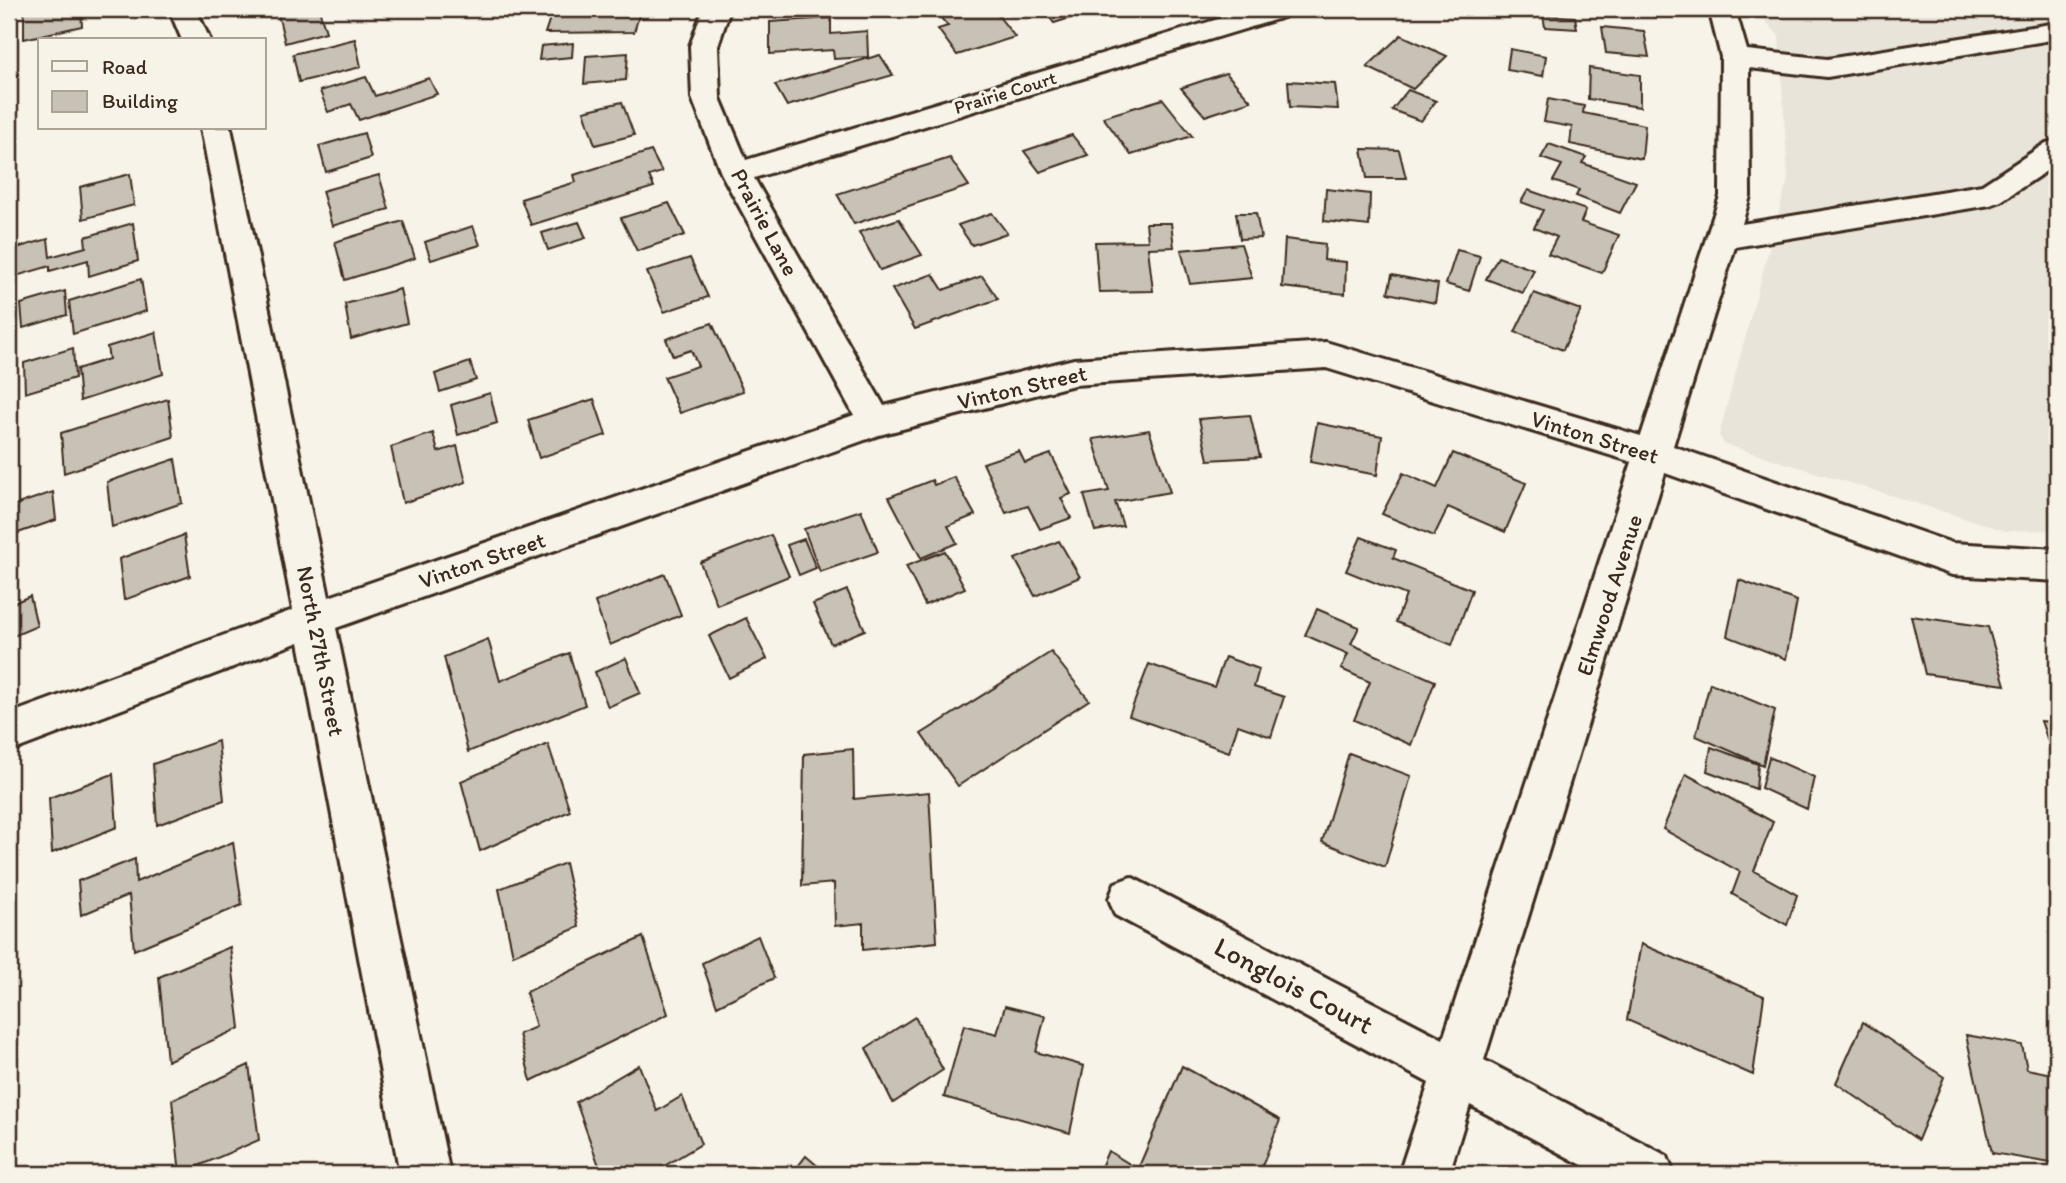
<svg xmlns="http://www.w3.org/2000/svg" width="2066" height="1183" viewBox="0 0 2066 1183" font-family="Itim,sans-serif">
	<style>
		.built { fill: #e9e4d9 }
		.building { fill: #c8c1b6; stroke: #3b2a1e; stroke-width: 2 }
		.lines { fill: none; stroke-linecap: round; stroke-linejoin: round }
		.minor-casing { stroke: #3b2a1e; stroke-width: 6 }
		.minor { fill: #f7f3e8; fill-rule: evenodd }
		.labels { text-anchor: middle; stroke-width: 6; stroke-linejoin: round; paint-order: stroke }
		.far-street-label { font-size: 19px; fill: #3b2a1e; stroke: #f7f3e8 }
		.street-label { font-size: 23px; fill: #3b2a1e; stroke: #f7f3e8 }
		.near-street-label { font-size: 28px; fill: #3b2a1e; stroke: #f7f3e8 }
	</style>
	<rect width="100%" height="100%" fill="#f7f3e8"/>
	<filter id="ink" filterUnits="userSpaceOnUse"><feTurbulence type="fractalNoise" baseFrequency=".0143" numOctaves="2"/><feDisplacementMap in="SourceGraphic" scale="14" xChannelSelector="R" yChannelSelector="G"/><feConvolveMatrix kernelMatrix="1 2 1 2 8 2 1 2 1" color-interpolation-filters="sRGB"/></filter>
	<g filter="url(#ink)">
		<!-- built -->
		<path class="built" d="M1769,9H2057V530L2006,531L1724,444L1719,435L1788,178L1779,36L1761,16Z"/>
		<!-- building -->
		<g class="building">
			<path d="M31,9H81L82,26L24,39V10Z"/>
			<path d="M300,9H319L326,32L285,43L278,14Z"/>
			<path d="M553,9H641L634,32L545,33Z"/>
			<path d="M967,9H993L1015,37L957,55L938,29L948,26L940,17Z"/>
			<path d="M1043,9H1088L1090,12L1054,23Z"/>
			<path d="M1594,9H1633L1635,15L1596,13Z"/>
			<path d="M1543,15L1575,17L1577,29L1545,27Z"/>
			<path d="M831,18V34L867,31L868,57L834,59L833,50L770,54V22Z"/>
			<path d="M1602,27L1644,31L1649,57L1606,53Z"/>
			<path d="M1401,35L1447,56L1413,89L1367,67Z"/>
			<path d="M355,39L361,67L299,82L293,54Z"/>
			<path d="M573,43L572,57L539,60L541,46Z"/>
			<path d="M1510,49L1546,56L1543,76L1507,70Z"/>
			<path d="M628,53L626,80L584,84L586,56Z"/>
			<path d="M880,55L893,75L787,106L775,85Z"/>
			<path d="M1589,68L1640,75V107L1588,99Z"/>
			<path d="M1226,73L1251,101L1205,116L1181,88Z"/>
			<path d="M366,77L375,96L429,78L437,94L359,120L351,104L328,112L320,91Z"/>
			<path d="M1288,81L1335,84L1338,109L1290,107Z"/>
			<path d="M1408,90L1436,101L1421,121L1392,110Z"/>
			<path d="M1163,99L1192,136L1131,155L1103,117Z"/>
			<path d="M1548,99L1584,106L1583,113L1645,125L1642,159L1570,144L1572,127L1544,122Z"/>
			<path d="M622,102L634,135L595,145L584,111Z"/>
			<path d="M364,133L371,158L326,172L319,146Z"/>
			<path d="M1072,135L1088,155L1040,172L1024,151Z"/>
			<path d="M1549,144L1586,157L1582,163L1636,182L1620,213L1576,196L1579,190L1553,181L1562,165L1541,158Z"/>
			<path d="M1362,149L1399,150L1406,178H1367Z"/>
			<path d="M651,151L662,172L649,176L654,187L531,225L521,199L576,182L574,175Z"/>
			<path d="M950,158L969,186L854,224L837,194Z"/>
			<path d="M130,174L134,205L83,219L80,187Z"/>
			<path d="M379,175L389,209L332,226L322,191Z"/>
			<path d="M1326,189L1370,194L1369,226L1324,221Z"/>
			<path d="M1528,190L1586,210L1581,222L1619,235L1602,273L1548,254L1557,237L1534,228L1543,210L1521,202Z"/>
			<path d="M669,203L685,235L637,251L621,218Z"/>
			<path d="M992,213L1007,233L972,245L958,225Z"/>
			<path d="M1236,213H1256L1261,238L1240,239Z"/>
			<path d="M899,219L922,255L880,270L859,232Z"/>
			<path d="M403,221L415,258L345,280L335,242Z"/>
			<path d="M579,222L586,238L548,250L542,233Z"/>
			<path d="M133,223L138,261L89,276L88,260L50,271V266L9,278V250L48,239L50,257L86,247L85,237Z"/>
			<path d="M1146,223H1171L1174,247L1148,248L1153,291L1099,292L1095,242L1148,241Z"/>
			<path d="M473,226L480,245L431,260L425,242Z"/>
			<path d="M1285,239L1325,244L1324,260L1346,262L1345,294L1282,287Z"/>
			<path d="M1241,244L1252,278L1190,284L1181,250Z"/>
			<path d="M1457,250L1480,256L1469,291L1446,284Z"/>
			<path d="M1498,257L1534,270L1523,293L1486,279Z"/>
			<path d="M690,258L708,297L664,312L647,272Z"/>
			<path d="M933,274L943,290L982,276L998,299L915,329L892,289Z"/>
			<path d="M1392,275L1438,284L1435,303L1388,293Z"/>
			<path d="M141,279L146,311L73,334L69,301Z"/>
			<path d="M400,289L407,323L351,339L345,304Z"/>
			<path d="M65,291L67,315L23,328L21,304Z"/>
			<path d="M1534,293L1581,310L1563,350L1515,332Z"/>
			<path d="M712,323L743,391L680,413L664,377L698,366L691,350L673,356L666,339Z"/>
			<path d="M156,332L163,374L80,401L77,369L109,359L107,347Z"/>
			<path d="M73,348L75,378L25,393L24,363Z"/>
			<path d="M470,362L476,380L440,392L435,374Z"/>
			<path d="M490,393L497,423L458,435L451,405Z"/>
			<path d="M168,399L173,437L64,473L61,433Z"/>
			<path d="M594,399L606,435L539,458L528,420Z"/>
			<path d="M1250,415L1260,457L1208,460L1199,419Z"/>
			<path d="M1317,423L1382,436L1377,475L1310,462Z"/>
			<path d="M1149,430L1170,492L1115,502L1123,526L1095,531L1084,495L1109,491L1093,439Z"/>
			<path d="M433,433L438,452L457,446L466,482L403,503L391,447Z"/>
			<path d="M1019,451L1025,463L1051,454L1071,494L1061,498L1071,518L1040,529L1028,506L1006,513L983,463Z"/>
			<path d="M1453,453L1526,483L1505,532L1448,507L1434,536L1382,514L1403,473L1437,488Z"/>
			<path d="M175,459L182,503L112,527L107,482Z"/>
			<path d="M954,477L975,515L948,526L957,543L921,558L889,497L932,480L934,485Z"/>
			<path d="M53,492L56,520L9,536V507Z"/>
			<path d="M861,510L878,552L820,572L804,529Z"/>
			<path d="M184,535L190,576L124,600L119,559Z"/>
			<path d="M771,535L789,576L717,605L700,562Z"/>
			<path d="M1361,537L1396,550L1393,558L1472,590L1452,645L1396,622L1406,595L1346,571Z"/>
			<path d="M804,539L816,568L799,575L787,545Z"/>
			<path d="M1059,541L1080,577L1035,596L1015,559Z"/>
			<path d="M945,551L965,588L925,605L906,566Z"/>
			<path d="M665,574L681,615L610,645L595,602Z"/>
			<path d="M1739,580L1797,601L1786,659L1727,636Z"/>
			<path d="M847,590L865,630L831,644L813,604Z"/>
			<path d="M30,596L37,626L9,638V605Z"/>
			<path d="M1317,609L1359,627L1351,644L1435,681L1411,745L1354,720L1370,682L1341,669L1348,654L1305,635Z"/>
			<path d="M1911,616L1988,627L2005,685L1925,674Z"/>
			<path d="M746,618L767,659L729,678L709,636Z"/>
			<path d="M488,639L500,681L569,653L585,705L468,752L444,657Z"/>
			<path d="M1051,652L1089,700L958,786L921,734Z"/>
			<path d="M1225,657L1259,669L1254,687L1284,697L1271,737L1238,725L1229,752L1129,716L1149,664L1214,687Z"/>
			<path d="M626,658L640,693L608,707L595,672Z"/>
			<path d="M1710,683L1775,710L1763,765L1696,736Z"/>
			<path d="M2041,721L2057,723V767Z"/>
			<path d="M218,741L224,800L157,825L153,764Z"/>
			<path d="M548,744L570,811L480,851L461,781Z"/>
			<path d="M1711,747L1758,764L1756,789L1707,771Z"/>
			<path d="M853,749L854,799L929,792L937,942L863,950V923L835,926L834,883L802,886L804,754Z"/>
			<path d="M1349,753L1411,776L1385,867L1322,842Z"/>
			<path d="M1769,757L1814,777L1807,809L1761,788Z"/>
			<path d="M113,774L117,827L52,853L49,798Z"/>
			<path d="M1686,774L1773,822L1754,871L1797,895L1787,925L1732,894L1740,872L1663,829Z"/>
			<path d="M233,842L242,905L134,950L129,895L81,915L78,881L135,859L136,882Z"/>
			<path d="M565,863L579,927L513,955L499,889Z"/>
			<path d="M758,936L774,978L717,1006L702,963Z"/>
			<path d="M643,937L668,1014L531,1081L519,1034L536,1027L526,992Z"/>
			<path d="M1641,944L1764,996L1753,1075L1627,1020Z"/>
			<path d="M230,947L240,1028L167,1061L159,977Z"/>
			<path d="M1005,1006L1045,1016L1036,1052L1084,1066L1070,1133L944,1097L964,1025L997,1034Z"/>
			<path d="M915,1017L943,1070L893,1103L866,1048Z"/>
			<path d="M1863,1022L1944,1077L1918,1140L1836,1083Z"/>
			<path d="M1966,1035L2022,1045L2027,1069L2057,1075V1164L1992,1153Z"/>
			<path d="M249,1065L259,1140L180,1174L172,1100Z"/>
			<path d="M639,1065L657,1111L682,1096L701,1144L651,1174H602L576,1102Z"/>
			<path d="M1182,1066L1280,1120L1259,1174H1098L1108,1151L1138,1169Z"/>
			<path d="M806,1156L827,1174H792Z"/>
		</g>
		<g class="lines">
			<!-- minor casing -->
			<g class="minor-casing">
				<g id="minor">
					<path d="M169,9H196L210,40H182Z"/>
					<path d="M703,9H730L718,46L720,98L746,160L1252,9L1288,11L1284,17L754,178L884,406L1074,359L1326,342L1641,436L1720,196L1721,57L1709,9H1735L1747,50L1827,59L2057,23V39L1827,77L1749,68L1750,196L1742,224L1982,185L2046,143L2057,140V164L2001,201L1990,205L1735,247L1673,446L1952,543L2057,549V581L1952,575L1665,473L1484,1060L1667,1156L1674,1174H1599L1470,1105L1449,1174H1399L1429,1083L1115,915L1109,899L1115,883L1131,877L1443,1039L1632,462L1326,368L1074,385L879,435L336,628L450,1174H400L299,642L9,752V714L293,610L201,128H231L329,597L854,415L721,173L692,98L690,46Z"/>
				</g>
			</g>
			<!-- minor -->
			<use href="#minor" class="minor"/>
		</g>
	</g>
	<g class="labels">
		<!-- far-street labels -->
		<g class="far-street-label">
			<text transform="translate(1005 92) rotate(-17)" y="7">Prairie Court</text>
		</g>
		<!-- street labels -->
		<g class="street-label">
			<text transform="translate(765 222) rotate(62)" y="8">Prairie Lane</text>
			<text transform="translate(1022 387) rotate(-13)" y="8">Vinton Street</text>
			<text transform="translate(1595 437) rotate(17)" y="8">Vinton Street</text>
			<text transform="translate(482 560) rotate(-19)" y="8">Vinton Street</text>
			<text transform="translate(1609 595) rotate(-72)" y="8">Elmwood Avenue</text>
			<text transform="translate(321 651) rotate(79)" y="8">North 27th Street</text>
		</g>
		<!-- near-street labels -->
		<g class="near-street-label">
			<text transform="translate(1294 985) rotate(28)" y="10">Longlois Court</text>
		</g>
	</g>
	<!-- margin -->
	<rect width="2066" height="1183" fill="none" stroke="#f7f3e8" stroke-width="35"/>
	<rect x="18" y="18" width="2031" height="1148" fill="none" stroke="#3b2a1e" stroke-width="2.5" filter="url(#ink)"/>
	<!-- legend -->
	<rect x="38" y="38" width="228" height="91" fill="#f7f3e8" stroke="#aca397" stroke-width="2"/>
	<rect x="52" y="61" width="35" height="10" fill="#f7f3e8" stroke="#aca397" stroke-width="2"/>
	<text x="102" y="74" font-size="21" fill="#3b2a1e">Road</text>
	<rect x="52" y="91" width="35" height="21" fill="#c8c1b6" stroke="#aca397" stroke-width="2"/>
	<text x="102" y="108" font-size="21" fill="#3b2a1e">Building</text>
</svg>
